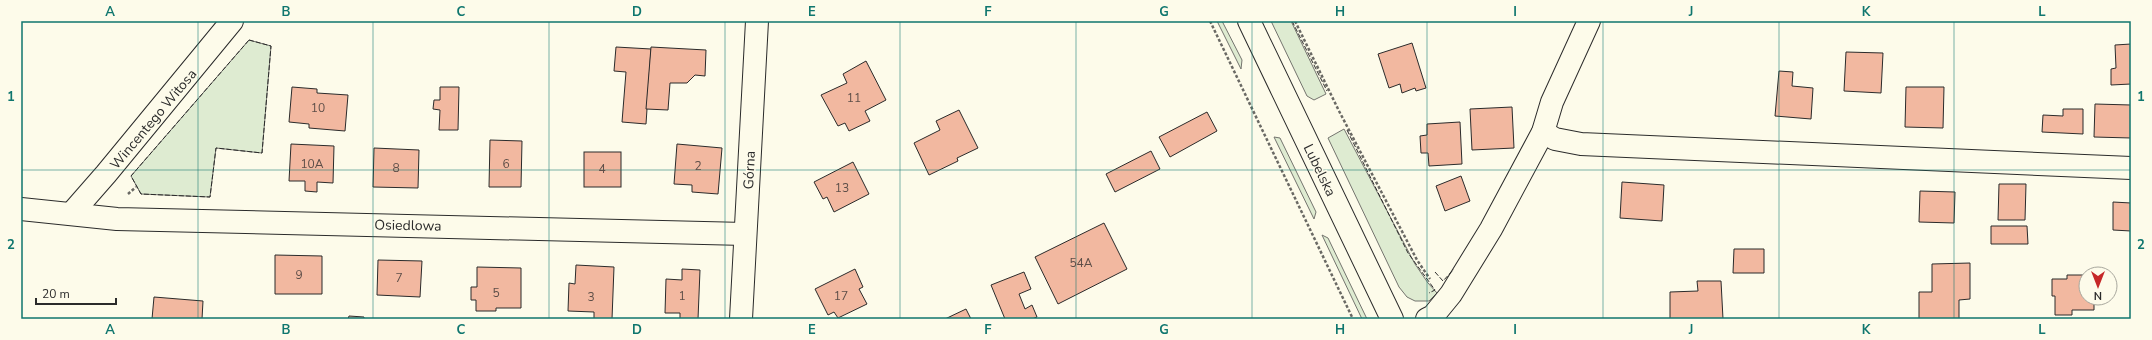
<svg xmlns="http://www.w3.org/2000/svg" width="2152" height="340" viewBox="0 0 2152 340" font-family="'Nunito Sans',sans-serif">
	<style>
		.green { fill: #deebd1; stroke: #74746e }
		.building { fill: #f2b8a0; stroke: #2b2b2b }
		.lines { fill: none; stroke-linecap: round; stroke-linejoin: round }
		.minor-casing { stroke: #2b2b2b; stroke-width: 24 }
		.major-casing { stroke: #2b2b2b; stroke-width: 24 }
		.path { stroke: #6a6964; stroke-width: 2.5; stroke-dasharray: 3 2; stroke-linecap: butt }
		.minor { stroke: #fdfbea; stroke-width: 22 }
		.major { stroke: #fdfbea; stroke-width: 22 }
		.fence { stroke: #2b2b2b; stroke-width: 1; stroke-dasharray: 5 2; stroke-linecap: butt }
		.grid { fill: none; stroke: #0f766e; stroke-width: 1; stroke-opacity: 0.55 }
		.labels { text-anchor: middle; stroke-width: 3; stroke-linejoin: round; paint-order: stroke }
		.number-label { font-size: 12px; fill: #5d4e48 }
		.street-label { font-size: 14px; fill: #2b2b2b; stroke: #fdfbea }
		.neatline { fill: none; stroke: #0f766e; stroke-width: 1.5 }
		.grid-label { font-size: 13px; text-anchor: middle; font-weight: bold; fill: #0f766e }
	</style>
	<rect width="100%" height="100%" fill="#fdfbea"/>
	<!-- green -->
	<g class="green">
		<path d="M1217,21H1222L1242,60L1241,69Z"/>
		<path d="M1271,21H1291L1326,94L1314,100L1307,96Z"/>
		<path d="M249,40L271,46L262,153L216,148L210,197L141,194L131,176Z"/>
		<path d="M1344,129L1415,264L1428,283L1437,293L1429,301H1415L1407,297L1399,287L1328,138Z"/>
		<path d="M1274,137L1280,138L1316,212L1314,219Z"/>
		<path d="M1322,235L1328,238L1367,319H1362Z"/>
	</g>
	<!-- building -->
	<g class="building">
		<path d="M1412,43L1426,88L1416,91L1415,88L1402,93L1400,84L1389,88L1378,54Z"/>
		<path d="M2131,44V84L2111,85V69L2116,68L2115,45Z"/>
		<path d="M616,47L651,49L646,124L622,122L626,72L614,71Z"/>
		<path d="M651,47L706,50L705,76L695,75L687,83H670L668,110L646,109Z"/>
		<path d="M1846,52L1883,53L1881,93L1844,91Z"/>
		<path d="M866,61L886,100L865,111L870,121L849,131L845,123L838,126L821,95L847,83L843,74Z"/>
		<path d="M1779,71L1793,72L1792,86L1813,88L1811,119L1775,116Z"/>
		<path d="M292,87L317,89V93L348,95L345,131L309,128V124L289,122Z"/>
		<path d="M440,87H459L458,130H439L440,110L433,109L434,100H440Z"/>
		<path d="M1906,87H1944L1943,128L1905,127Z"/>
		<path d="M2095,104L2131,105V138L2094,137Z"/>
		<path d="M1512,107L1514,148L1472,150L1470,109Z"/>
		<path d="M2063,109H2083V134L2042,132L2043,115L2063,116Z"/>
		<path d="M959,110L978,148L957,158L958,161L929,175L914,143L940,130L936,121Z"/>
		<path d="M1207,112L1217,131L1170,157L1159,137Z"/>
		<path d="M1460,122L1462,164L1429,166L1428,153H1421L1420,136L1427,135V124Z"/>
		<path d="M490,140L522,141L521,187H489Z"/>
		<path d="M291,144L334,146L333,183L317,182V192L305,191V181H289Z"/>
		<path d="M677,144L722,148L718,194L692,192V185L674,184Z"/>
		<path d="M374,148L419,150L418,188L373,187Z"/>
		<path d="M1151,151L1160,169L1115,192L1106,174Z"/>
		<rect x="584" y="152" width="37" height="35"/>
		<path d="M853,162L869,194L834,212L827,197L823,199L814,182Z"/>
		<path d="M1461,176L1470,201L1445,211L1436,186Z"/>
		<path d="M1622,182L1664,185L1662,221L1620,218Z"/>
		<path d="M1999,184H2026L2025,220H1998Z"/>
		<path d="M1920,191L1955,192L1954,223L1919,222Z"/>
		<path d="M2113,202L2131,203V231L2113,230Z"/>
		<path d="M1104,223L1127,269L1058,304L1035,257Z"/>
		<path d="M1991,226H2027L2028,244H1991Z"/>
		<path d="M1734,249H1764V273H1733Z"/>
		<path d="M275,255L322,256V294H275Z"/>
		<path d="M378,260L422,261L420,297L377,295Z"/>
		<path d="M1970,263V299L1959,300V319H1919V292H1932V264Z"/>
		<path d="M576,265L614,267L612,319H594V312L568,311L569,283L575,284Z"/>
		<path d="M477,267L521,268V308H496V311H476V300H471V287H477Z"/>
		<path d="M682,269L700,270L698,319H680V313H665L666,279L682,280Z"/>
		<path d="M855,269L863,287L859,289L867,304L838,318L834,312L828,315L815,289Z"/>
		<path d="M1024,272L1031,289L1019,294L1025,309L1032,305L1037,317L1032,319H1005L991,285Z"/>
		<path d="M2067,275H2086V298H2094V310H2072V315H2055V296H2052V279H2067Z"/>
		<path d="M1697,281H1721L1723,319H1670V292L1698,291Z"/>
		<path d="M154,297L203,301L202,319H152Z"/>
		<path d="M966,309L971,319H945Z"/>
		<path d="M349,316L364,317V319H348Z"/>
	</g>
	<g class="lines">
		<!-- minor casing -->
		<g class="minor-casing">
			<g id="minor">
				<path d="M1543,132L1555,139L1581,144L2131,168"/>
				<path d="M21,209L117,219L745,234"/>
				<path d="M71,214L106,174L232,21"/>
				<path d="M741,319L757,21"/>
				<path d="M1427,319L1433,316L1451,294L1491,229L1543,132L1552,102L1589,21"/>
			</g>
		</g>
		<!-- major casing -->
		<g class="major-casing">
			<path id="major" d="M1249,21L1392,319"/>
		</g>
		<!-- path -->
		<g class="path">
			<path d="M1210,21L1353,319"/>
			<path d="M1295,21L1339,111L1417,260L1430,279"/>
			<path d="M128,194L136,187"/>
		</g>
		<!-- minor -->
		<use href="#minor" class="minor"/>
		<!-- major -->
		<use href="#major" class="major"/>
		<!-- fence -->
		<g class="fence">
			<path d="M1292,21L1327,91"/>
			<path d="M249,40L271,46L262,153L216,148L210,197L141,194L131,176Z"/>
			<path d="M1347,130L1408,253L1435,290L1429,293"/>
			<path d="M1435,272L1443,281L1454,269"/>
		</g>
	</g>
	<!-- grid -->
	<path class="grid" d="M198,21V319M373,21V319M549,21V319M725,21V319M900,21V319M1076,21V319M1252,21V319M1427,21V319M1603,21V319M1779,21V319M1954,21V319M21,170H2131"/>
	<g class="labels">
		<!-- number labels -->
		<g class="number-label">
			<text x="854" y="102">11</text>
			<text x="318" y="112">10</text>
			<text x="312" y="168">10A</text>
			<text x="506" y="168">6</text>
			<text x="698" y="170">2</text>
			<text x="396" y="172">8</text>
			<text x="602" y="173">4</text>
			<text x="842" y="192">13</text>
			<text x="1081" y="267">54A</text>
			<text x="299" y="279">9</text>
			<text x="399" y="282">7</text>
			<text x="496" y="297">5</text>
			<text x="682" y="300">1</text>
			<text x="841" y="300">17</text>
			<text x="591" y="301">3</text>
		</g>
		<!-- street labels -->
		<g class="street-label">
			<text transform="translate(153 119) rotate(-50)" y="5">Wincentego Witosa</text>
			<text transform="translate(749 170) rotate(-87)" y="5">Górna</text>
			<text transform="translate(1320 170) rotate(64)" y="5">Lubelska</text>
			<text transform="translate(408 225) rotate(1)" y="5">Osiedlowa</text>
		</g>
	</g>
	<!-- border -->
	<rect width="2152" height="340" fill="none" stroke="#fdfbea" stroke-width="44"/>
	<!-- north arrow -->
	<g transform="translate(2098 286) rotate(180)"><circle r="19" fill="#fdfbea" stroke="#a9a89e"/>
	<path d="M0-3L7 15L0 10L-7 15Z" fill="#c62828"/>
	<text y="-6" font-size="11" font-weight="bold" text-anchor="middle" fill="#2b2b2b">N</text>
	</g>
	<!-- scale -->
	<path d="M36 298v6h80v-6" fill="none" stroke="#2b2b2b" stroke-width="2"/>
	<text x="42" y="298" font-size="12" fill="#2b2b2b" stroke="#fdfbea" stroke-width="3" paint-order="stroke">20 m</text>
	<rect x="22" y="22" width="2108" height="296" class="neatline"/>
	<g class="grid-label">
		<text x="110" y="16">A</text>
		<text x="286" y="16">B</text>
		<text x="461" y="16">C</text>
		<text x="637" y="16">D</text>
		<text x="812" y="16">E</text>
		<text x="988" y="16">F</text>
		<text x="1164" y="16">G</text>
		<text x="1340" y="16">H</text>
		<text x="1515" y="16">I</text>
		<text x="1691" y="16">J</text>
		<text x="1866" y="16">K</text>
		<text x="2042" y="16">L</text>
		<text x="11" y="101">1</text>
		<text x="2141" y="101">1</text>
		<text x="11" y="249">2</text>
		<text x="2141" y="249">2</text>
		<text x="110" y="334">A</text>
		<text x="286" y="334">B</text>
		<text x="461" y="334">C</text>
		<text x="637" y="334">D</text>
		<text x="812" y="334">E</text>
		<text x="988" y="334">F</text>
		<text x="1164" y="334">G</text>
		<text x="1340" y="334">H</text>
		<text x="1515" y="334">I</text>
		<text x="1691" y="334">J</text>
		<text x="1866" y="334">K</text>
		<text x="2042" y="334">L</text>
	</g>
</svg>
